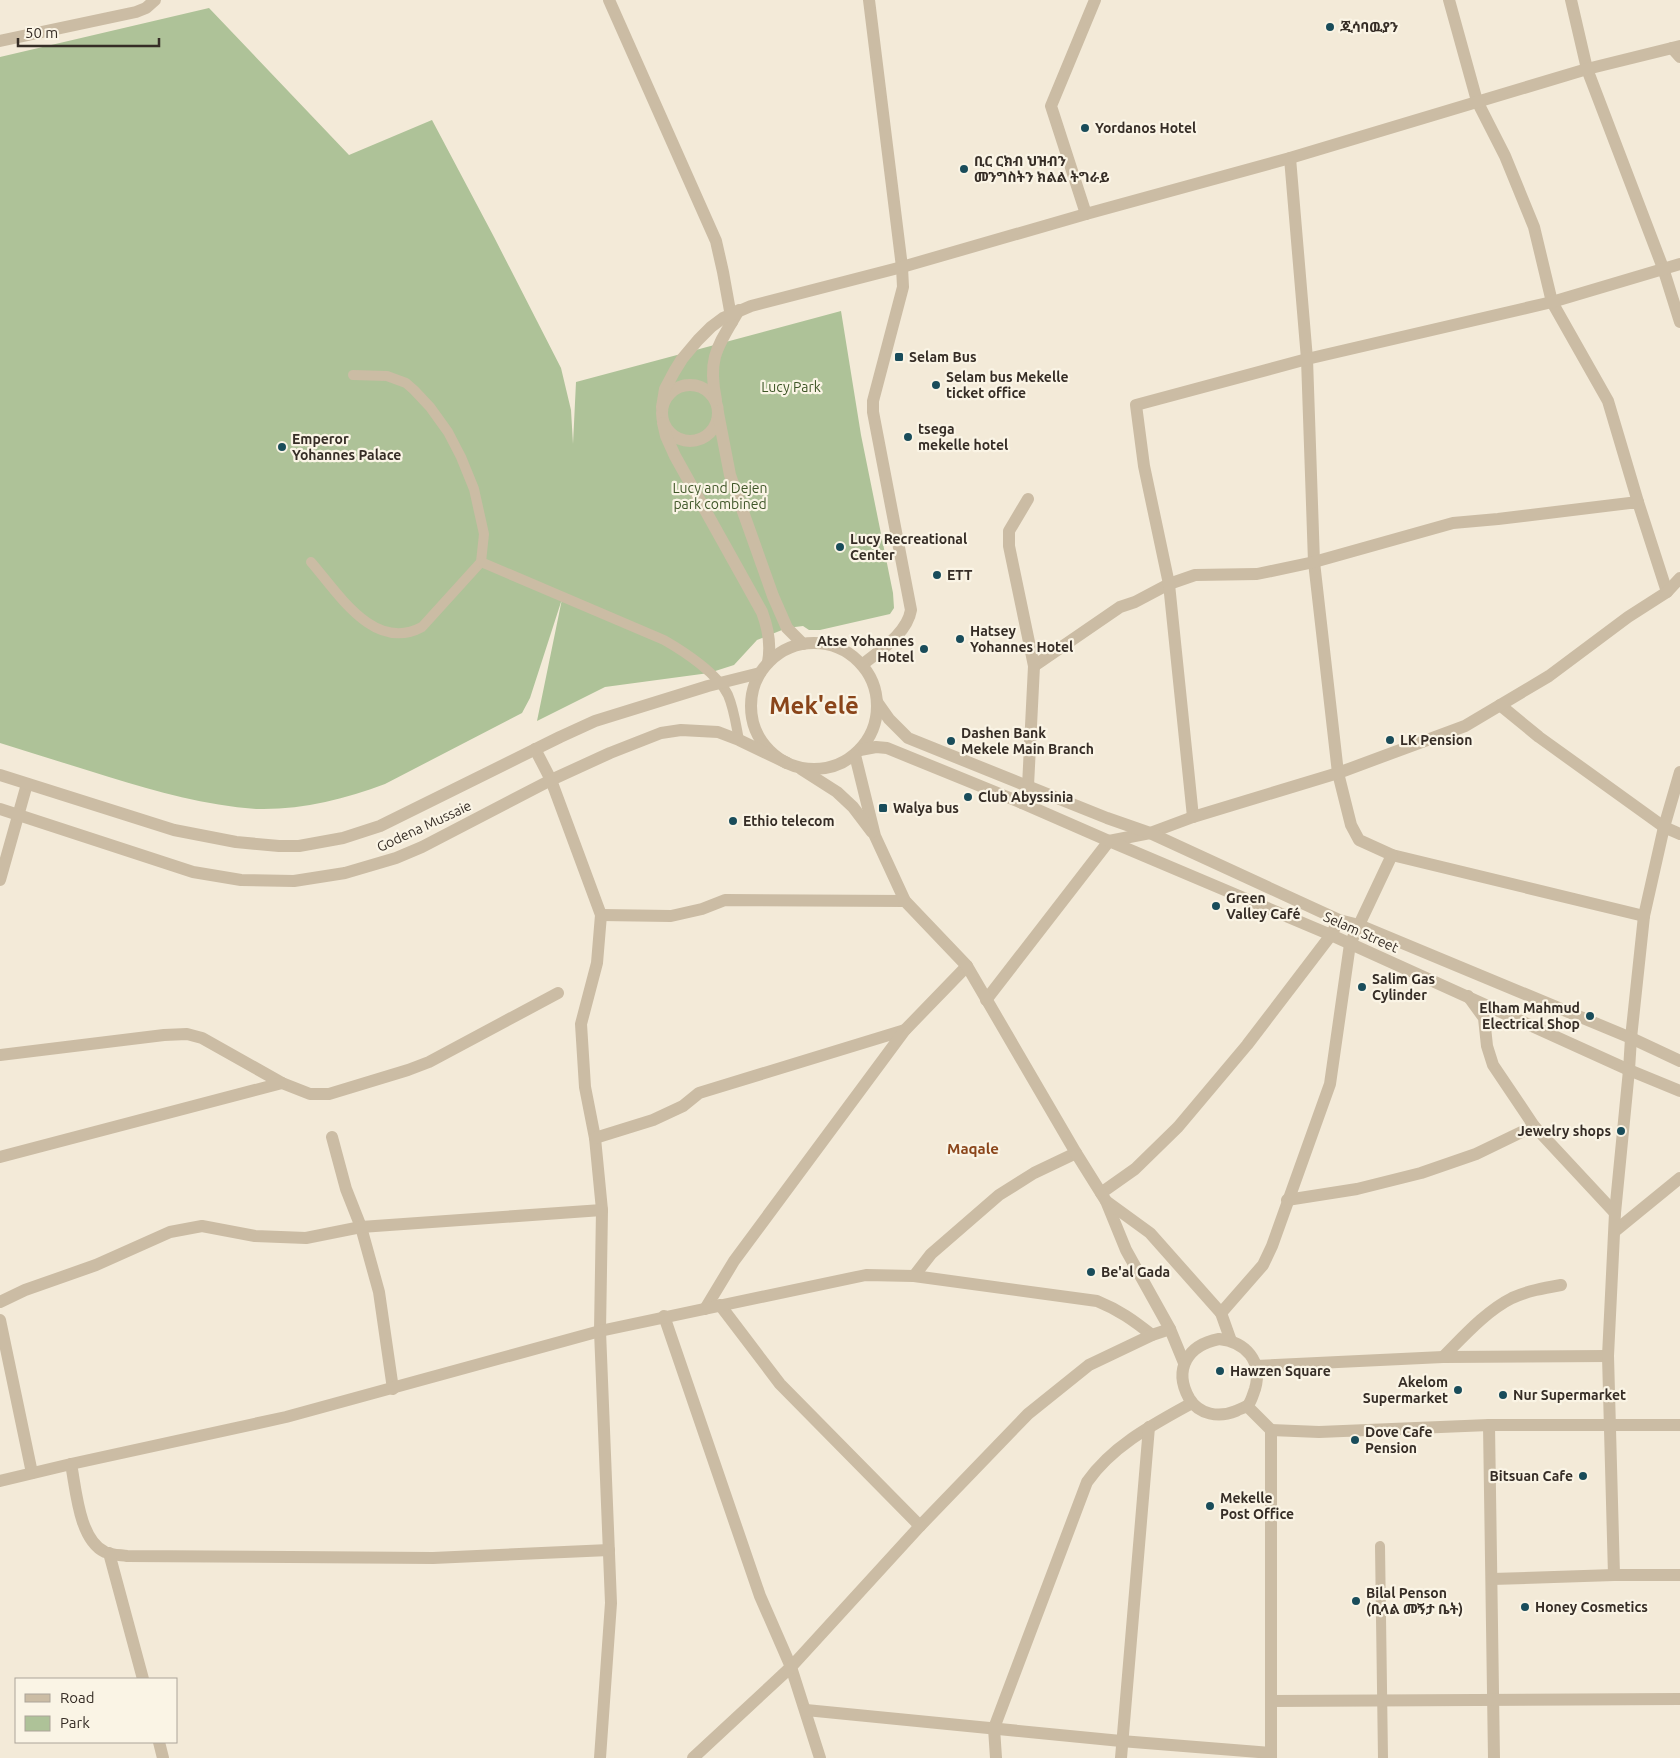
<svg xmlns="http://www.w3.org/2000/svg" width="1680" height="1758" viewBox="0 0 1680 1758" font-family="Ubuntu,'Noto Sans Ethiopic',sans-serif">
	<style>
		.green { fill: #aec298 }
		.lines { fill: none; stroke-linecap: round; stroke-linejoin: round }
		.service { stroke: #cbbca4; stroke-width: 10 }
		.minor { stroke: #cbbca4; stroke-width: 12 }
		.tertiary { stroke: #cbbca4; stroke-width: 12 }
		.poi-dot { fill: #194c5a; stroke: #faf4e5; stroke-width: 2 }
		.labels { text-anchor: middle; stroke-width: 4.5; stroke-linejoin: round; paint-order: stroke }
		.poi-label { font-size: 14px; font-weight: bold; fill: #362d26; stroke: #faf4e5; text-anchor: start }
		.park-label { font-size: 14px; fill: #3f5628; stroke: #faf4e5 }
		.street-label { font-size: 14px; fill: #362d26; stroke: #faf4e5 }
		.neighbourhood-label { font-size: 15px; font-weight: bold; fill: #8a451a; stroke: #faf4e5 }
		.town-label { font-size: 24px; font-weight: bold; fill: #8a451a; stroke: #faf4e5 }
	</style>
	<rect width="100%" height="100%" fill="#f3ead8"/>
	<!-- green -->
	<path class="green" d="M209,8L349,155L432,120L494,237L561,368L571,410L573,444L576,382L841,311L861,435L893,593L894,608L890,614L820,630H809L803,626L787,628L757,640L734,665L709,673L605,687L537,721L562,599L530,698L522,713L385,784C345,799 301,810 258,809C207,806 158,792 109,777C73,766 36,754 0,743V57Z"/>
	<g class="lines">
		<!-- service -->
		<g class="service">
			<path d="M311,562C338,593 374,653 422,627L481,562L484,534L474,489L461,457L448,432L430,407L414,390L406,383L387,376L353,375"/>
			<path d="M481,562L664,640C685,652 718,674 728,695C734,709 736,725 739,740"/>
			<path d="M1380,1546L1383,1758"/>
		</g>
		<!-- minor -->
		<g class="minor">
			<path d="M609,0L716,241L723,272L732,322"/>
			<path d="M1449,0L1477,101L1505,156L1534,227L1552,302L1608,401L1638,502"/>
			<path d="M1571,0L1587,69L1663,268L1680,322"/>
			<path d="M0,41L136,12L146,8L155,0"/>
			<path d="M1672,48L1680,57"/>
			<path d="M1290,158L1307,359L1314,562L1338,773L1351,825L1359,840L1392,855L1644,916"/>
			<path d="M1086,214L1051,106L1095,0"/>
			<path d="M862,665C879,651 907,634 911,610L873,412V401L903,287L902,267L869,0"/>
			<path d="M1034,666L1120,607L1135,602L1169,584L1195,575L1257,574L1314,562L1453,523L1498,519L1638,502L1667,592"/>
			<path d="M1500,705L1539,737L1664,827L1680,834"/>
			<path d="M535,749L551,780L601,915L597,963L581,1024L585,1087L595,1138L602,1210L600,1331L611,1603L600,1758"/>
			<path d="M1022,803L1028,786L1034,666L1009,546V531L1028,499"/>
			<path d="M1193,817L1169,584L1144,466L1136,405L1307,359L1552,302L1680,264"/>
			<path d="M0,880L27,784"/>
			<path d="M601,915L671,916L702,909L725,900L905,901"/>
			<path d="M1468,996L1484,1018L1487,1046L1493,1065L1534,1126L1615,1213"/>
			<path d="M986,1000L1109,841L1150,833L1193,817L1338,773L1465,726L1549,676L1628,617L1667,592L1680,578"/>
			<path d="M0,1055L164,1035L187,1034L202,1038L282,1083L310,1094H329L408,1070L429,1062L558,993"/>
			<path d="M332,1137L346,1189L361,1227L379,1292L393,1389"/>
			<path d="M595,1138L653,1120L683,1106L699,1093L905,1030"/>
			<path d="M0,1157L282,1083"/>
			<path d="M1101,1193L1135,1169L1178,1127L1247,1045L1331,935L1339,920"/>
			<path d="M1287,1200L1357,1189L1421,1173L1476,1154L1534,1126"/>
			<path d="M1615,1231L1680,1178"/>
			<path d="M914,1276L931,1254L999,1195L1034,1173L1076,1153"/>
			<path d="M0,1302L25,1290L96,1265L170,1232L202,1226L255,1236L306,1238L361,1227L602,1210"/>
			<path d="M720,1305L780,1384L920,1526"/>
			<path d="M705,1309L734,1261L905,1030L967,966"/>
			<path d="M1221,1313L1263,1265L1272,1246L1330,1084L1350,944L1392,855"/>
			<path d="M664,1316L760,1596L791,1667L820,1758"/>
			<path d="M0,1320L32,1473"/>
			<path d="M1443,1357C1463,1337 1486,1311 1512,1298C1527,1291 1544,1288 1561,1285"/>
			<path d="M1256,1366L1443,1357L1608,1356"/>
			<path d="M1489,1425L1494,1758"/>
			<path d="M71,1464C76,1489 79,1540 105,1552C111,1555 120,1555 127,1556L433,1558L609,1550"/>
			<path d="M0,1481L71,1464L286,1417L600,1331L866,1275L914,1276L1097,1301C1119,1310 1133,1320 1152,1335"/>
			<path d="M109,1553L143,1679"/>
			<path d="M1614,1575L1608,1356L1615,1213L1629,1070L1631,1038L1644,916L1664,827L1680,772"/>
			<path d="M1492,1579L1614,1575H1680"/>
			<path d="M1271,1701L1680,1699"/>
			<path d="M806,1710L1121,1741L1271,1753"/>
			<path d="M159,1742L163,1758"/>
			<path d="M996,1758L994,1728L1087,1482C1113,1445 1154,1424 1192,1403"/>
			<path d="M1121,1758L1149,1427"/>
		</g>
		<!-- tertiary -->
		<g class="tertiary">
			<circle cx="690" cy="413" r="28"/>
			<path d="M716,400C707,357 718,346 739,310"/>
			<path d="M662,407L665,389L674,372L682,359L698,340L711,327L723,318L751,306L902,267L1086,214L1290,158L1587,69L1680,46"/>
			<path d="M718,413L730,475L773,596L787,628L803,644"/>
			<path d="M663,423L666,436L675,456L762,612C768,628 771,646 768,662"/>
			<circle cx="814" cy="706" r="63"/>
			<path d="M877,702L889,719L908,738L1107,818L1150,833L1339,920L1359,925L1631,1038L1680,1061"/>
			<path d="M860,750L876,747L887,748L1022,803L1109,841L1331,935L1629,1070L1680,1091"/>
			<path d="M855,755L875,836L905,901L967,966L1076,1153L1106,1201L1126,1250L1170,1329L1184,1363"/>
			<path d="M801,769L837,792L853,807L872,832"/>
			<path d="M0,775L174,830L236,842L279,846H299L343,838L380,826L560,737L595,721L708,686L760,673"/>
			<path d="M0,809L193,872L241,880L294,881L345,873L396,858L422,847L551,780L610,753L661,733L681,730L718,732L739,740L787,763"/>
			<path d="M1106,1201L1150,1233L1221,1313L1231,1341"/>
			<path d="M1219,1339C1246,1342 1263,1361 1255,1389C1253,1394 1251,1403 1247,1406C1244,1408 1239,1409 1236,1411C1219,1418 1199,1415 1189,1398C1173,1369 1188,1345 1219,1339Z"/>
			<path d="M1247,1406L1271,1430V1758"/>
			<path d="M1271,1430L1319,1432L1489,1425H1680"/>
			<path d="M693,1758L791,1667L920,1526L1028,1414L1089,1365L1152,1335L1170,1329"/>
		</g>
	</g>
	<!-- markers -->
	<g class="poi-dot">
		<circle cx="1330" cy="27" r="5"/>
		<circle cx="1085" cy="128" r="5"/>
		<circle cx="964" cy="169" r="5"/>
		<rect x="894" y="352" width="10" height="10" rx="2.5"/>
		<circle cx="936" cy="385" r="5"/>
		<circle cx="908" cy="437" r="5"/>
		<circle cx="282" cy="447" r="5"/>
		<circle cx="840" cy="547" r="5"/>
		<circle cx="937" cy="575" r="5"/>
		<circle cx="960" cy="639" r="5"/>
		<circle cx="924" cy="649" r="5"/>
		<circle cx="1390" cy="740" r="5"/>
		<circle cx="951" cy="741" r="5"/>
		<circle cx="968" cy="797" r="5"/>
		<rect x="878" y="803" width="10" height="10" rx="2.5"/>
		<circle cx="733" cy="821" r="5"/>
		<circle cx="1216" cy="906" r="5"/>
		<circle cx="1362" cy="987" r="5"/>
		<circle cx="1590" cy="1016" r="5"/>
		<circle cx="1621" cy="1131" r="5"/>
		<circle cx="1091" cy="1272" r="5"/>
		<circle cx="1220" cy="1371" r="5"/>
		<circle cx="1458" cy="1390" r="5"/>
		<circle cx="1503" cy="1395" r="5"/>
		<circle cx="1355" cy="1440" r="5"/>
		<circle cx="1583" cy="1476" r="5"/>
		<circle cx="1210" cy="1506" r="5"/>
		<circle cx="1356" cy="1601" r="5"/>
		<circle cx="1525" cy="1607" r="5"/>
	</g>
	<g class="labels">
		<!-- poi labels -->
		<g class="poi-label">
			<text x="1340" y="32">ጂሳባዉያን</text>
			<text x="1095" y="133">Yordanos Hotel</text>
			<text x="974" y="166">ቢር ርክብ ህዝብን<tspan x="974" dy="16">መንግስትን ክልል ትግራይ</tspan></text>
			<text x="909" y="362">Selam Bus</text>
			<text x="946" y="382">Selam bus Mekelle<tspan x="946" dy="16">ticket office</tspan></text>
			<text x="918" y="434">tsega<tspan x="918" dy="16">mekelle hotel</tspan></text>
			<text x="292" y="444">Emperor<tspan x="292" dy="16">Yohannes Palace</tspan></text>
			<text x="850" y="544">Lucy Recreational<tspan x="850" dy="16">Center</tspan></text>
			<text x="947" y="580">ETT</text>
			<text x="970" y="636">Hatsey<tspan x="970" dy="16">Yohannes Hotel</tspan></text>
			<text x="914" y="646" text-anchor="end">Atse Yohannes<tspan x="914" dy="16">Hotel</tspan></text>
			<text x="961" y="738">Dashen Bank<tspan x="961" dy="16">Mekele Main Branch</tspan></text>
			<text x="1400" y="745">LK Pension</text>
			<text x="978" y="802">Club Abyssinia</text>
			<text x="893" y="813">Walya bus</text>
			<text x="743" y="826">Ethio telecom</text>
			<text x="1226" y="903">Green<tspan x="1226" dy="16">Valley Café</tspan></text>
			<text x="1372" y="984">Salim Gas<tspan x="1372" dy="16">Cylinder</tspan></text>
			<text x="1580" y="1013" text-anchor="end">Elham Mahmud<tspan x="1580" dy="16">Electrical Shop</tspan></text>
			<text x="1611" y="1136" text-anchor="end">Jewelry shops</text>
			<text x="1101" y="1277">Be'al Gada</text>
			<text x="1230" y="1376">Hawzen Square</text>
			<text x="1448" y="1387" text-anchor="end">Akelom<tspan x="1448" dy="16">Supermarket</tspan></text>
			<text x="1513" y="1400">Nur Supermarket</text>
			<text x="1365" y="1437">Dove Cafe<tspan x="1365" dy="16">Pension</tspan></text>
			<text x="1573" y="1481" text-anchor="end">Bitsuan Cafe</text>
			<text x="1220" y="1503">Mekelle<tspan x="1220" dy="16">Post Office</tspan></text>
			<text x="1366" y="1598">Bilal Penson<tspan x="1366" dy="16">(ቢላል መኝታ ቤት)</tspan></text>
			<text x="1535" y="1612">Honey Cosmetics</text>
		</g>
		<!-- park labels -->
		<g class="park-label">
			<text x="791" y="392">Lucy Park</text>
			<text x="720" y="493">Lucy and Dejen<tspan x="720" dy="16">park combined</tspan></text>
		</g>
		<!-- street labels -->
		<g class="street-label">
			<text transform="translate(424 826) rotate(-25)" y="5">Godena Mussaie</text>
			<text transform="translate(1361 932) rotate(24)" y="5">Selam Street</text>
		</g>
		<!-- neighbourhood labels -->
		<g class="neighbourhood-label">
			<text x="973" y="1154">Maqale</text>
		</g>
		<!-- town labels -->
		<g class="town-label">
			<text x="814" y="714">Mek'elē</text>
		</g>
	</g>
	<!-- legend -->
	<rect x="15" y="1678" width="162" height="65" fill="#faf4e5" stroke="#aca499"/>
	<rect x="25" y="1694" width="25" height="8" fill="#cbbca4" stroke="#aca499"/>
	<text x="60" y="1703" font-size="15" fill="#362d26">Road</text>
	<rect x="25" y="1716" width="25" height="15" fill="#aec298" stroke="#aca499"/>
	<text x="60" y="1728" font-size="15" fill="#362d26">Park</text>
	<!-- scale -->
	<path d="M18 38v8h141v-8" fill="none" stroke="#362d26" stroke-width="2.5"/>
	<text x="25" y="38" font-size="15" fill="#362d26" stroke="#faf4e5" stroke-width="4" paint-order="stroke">50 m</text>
</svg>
